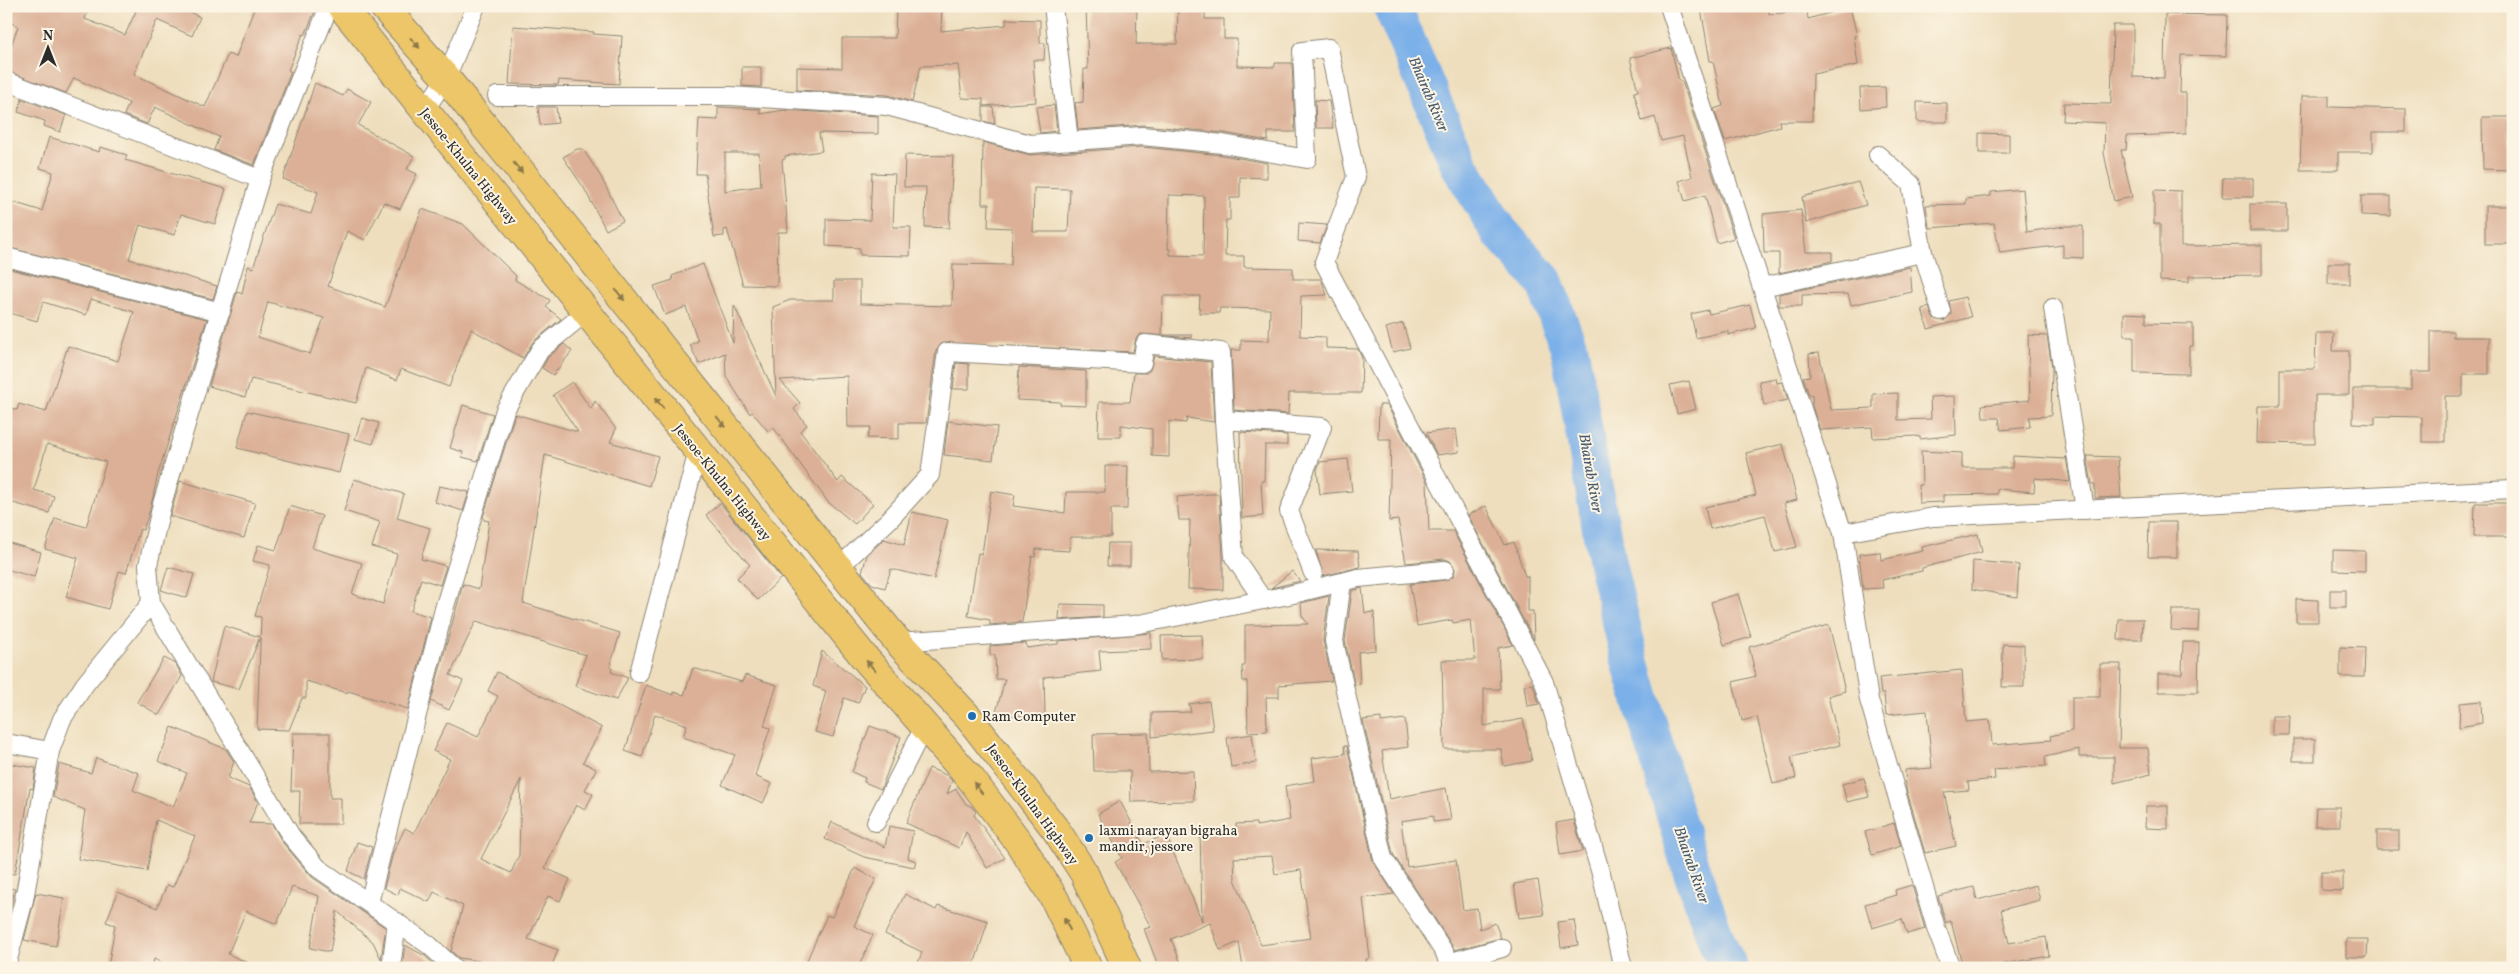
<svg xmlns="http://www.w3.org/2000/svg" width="2519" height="974" viewBox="0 0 2519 974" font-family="Vollkorn,serif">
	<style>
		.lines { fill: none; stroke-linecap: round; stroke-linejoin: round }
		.river { stroke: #7bb0e9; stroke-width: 38 }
		.building { fill: #dbb096; fill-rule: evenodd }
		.minor-casing { stroke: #8c8474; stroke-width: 20 }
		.trunk-casing { stroke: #8c8474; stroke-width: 30 }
		.minor { stroke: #fff; stroke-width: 18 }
		.trunk { stroke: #ecc669; stroke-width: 28 }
		.oneway { fill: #8c784a }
		.poi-dot { fill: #1f6fb2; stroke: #fcf5e5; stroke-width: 2 }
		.labels { text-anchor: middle; stroke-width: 4; stroke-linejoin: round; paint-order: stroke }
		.street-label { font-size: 14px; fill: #2b2b2b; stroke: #fcf5e5 }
		.poi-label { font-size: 14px; fill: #2b2b2b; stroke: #fcf5e5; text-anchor: start }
		.water-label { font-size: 15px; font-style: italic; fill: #475a6e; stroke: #fcf5e5 }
	</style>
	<rect width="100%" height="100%" fill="#fcf5e5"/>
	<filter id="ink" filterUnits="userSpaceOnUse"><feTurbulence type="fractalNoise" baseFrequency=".02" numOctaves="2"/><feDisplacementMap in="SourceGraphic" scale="10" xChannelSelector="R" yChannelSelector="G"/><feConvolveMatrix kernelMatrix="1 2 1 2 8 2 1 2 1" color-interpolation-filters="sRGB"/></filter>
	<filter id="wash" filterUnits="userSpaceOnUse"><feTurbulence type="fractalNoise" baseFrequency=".0096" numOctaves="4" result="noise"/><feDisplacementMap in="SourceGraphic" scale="20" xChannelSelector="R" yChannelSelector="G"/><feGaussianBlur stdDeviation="1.12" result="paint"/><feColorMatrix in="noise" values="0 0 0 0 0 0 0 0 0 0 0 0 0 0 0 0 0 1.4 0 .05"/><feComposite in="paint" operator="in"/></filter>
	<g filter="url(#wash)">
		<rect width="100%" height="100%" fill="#eedebd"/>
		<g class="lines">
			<!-- river -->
			<path class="river" d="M1392,6L1460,166L1499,231L1544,281L1570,351L1607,563L1631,664L1688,860L1717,942L1729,968"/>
		</g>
		<g id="blocks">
			<!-- building -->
			<g class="building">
				<path d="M6,6H90L85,19L125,35L136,11L126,6H177L200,17L192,36L157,20L134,74L205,107L228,54L236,57L255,6H317L305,35L303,34L288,70L291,72L254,165L214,150L219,137L155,107L147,124L124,115L129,103L74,78L66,93L6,71V60L18,26L6,21Z"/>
				<path d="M925,6H942L941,31L1006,25V19L1040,20V43H1045L1044,60H1033L1036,102L983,106V99L962,98L958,65L949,66V65L921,66L912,102L888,95L797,90V67L842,68V38H895L896,10H925Z"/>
				<path d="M1086,6H1137L1136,44H1177L1178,6H1205V19H1224V39H1237V66L1275,67V63H1292L1295,132H1268V141L1224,133L1143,125L1078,130L1075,103L1083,102L1084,69H1088Z"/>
				<path d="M1712,6H1769V14L1807,11L1808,19L1850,7L1857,36H1854L1858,65L1813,74L1812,121H1779L1780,126L1725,141L1714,109L1723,106L1713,61H1710L1701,8Z"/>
				<path d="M2165,14L2227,15L2226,56L2181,55L2180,93H2186V134L2127,136L2126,150H2121L2132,197L2114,201L2104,153L2105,123L2063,121L2064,103L2111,104L2113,25H2133V77L2164,78Z"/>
				<path d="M513,26L594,32L593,34L622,36L619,84L559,80L558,85L509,84Z"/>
				<path d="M1671,48L1679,81H1682L1734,238L1717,243L1705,195L1685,201L1679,181L1692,177L1683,136L1661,141L1655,117L1642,121L1634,92L1638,91L1630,58Z"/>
				<path d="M742,67H761V87L742,86Z"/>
				<path d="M315,83L343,96L347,89L371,102L358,125L414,156L407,169L417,174L400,209L384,202L365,240L347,231L328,286L385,307L422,209L463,224L516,276L515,280L550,300L546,307L561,319L533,342L523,358L471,329L449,387L401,369L397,380L366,368L356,403L251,379L245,397L209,386L237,292L242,294L248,266L253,268L275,204L311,214L318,192L283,179ZM268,302L324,318L310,354L258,337Z"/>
				<path d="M1885,87L1886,107L1861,109L1860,88Z"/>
				<path d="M2302,96H2329V107L2406,109V132H2373V152H2338V170H2300Z"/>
				<path d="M22,99L66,115L60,132L44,126L45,121L18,112Z"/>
				<path d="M1315,100L1329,101L1333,128H1316Z"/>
				<path d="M1917,102L1947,103V122H1917Z"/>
				<path d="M1054,105L1057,131L1040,133L1036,107Z"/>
				<path d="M538,107H556L558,123L540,125Z"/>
				<path d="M718,107L760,109V114L784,110L878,116V134L819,133L822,151L785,156V159L782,160L788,232H778L777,286L743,285L727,229L724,230V236L714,237L705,174H696L697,150L699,119L718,120ZM725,153H759L761,186L725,191Z"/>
				<path d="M983,107H993L995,124L983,121Z"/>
				<path d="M2482,117H2509L2510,170L2483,169Z"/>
				<path d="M1979,133L2009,134V153H1979Z"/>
				<path d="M49,137L99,152L100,147L127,155L125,160L226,189L215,224L181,214L174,235L140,225L129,259L217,286L213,299L6,247V200L42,211L53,172L40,168Z"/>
				<path d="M983,142L1030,155L1142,147L1222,155L1267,163V178L1240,177V198H1230V220H1226L1225,256H1244V267L1293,268V279H1321L1327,295L1301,296L1300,336L1326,337V348L1358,349L1362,358L1361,393H1289L1288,414L1234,410L1231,350H1241V340L1269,341L1270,309L1220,308L1219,313H1199L1200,296H1163L1162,335H1192V338L1141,334L1136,338L1133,352L942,343L936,351L926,423H899V439L867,438L871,427H848L847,376L780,380L800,403L794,409L807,425L800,431L838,482L842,477L873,504L855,524L828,502L773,427L768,431L752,412L750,414L726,376L725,353L699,364L690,345L698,341L686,307L665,315L654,286L673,280L672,276L703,264L733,343L734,305L776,396L773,307L790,300H834V281H860V304L952,306L953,264L1011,265L1012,228L988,227L989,204H982ZM1034,188L1070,189L1068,232H1033ZM1169,195L1204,196L1203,256L1170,255V249H1168Z"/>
				<path d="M577,149H583L601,177L623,221L606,230L584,188L563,157Z"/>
				<path d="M905,155L953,156L949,228L925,227L926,187H904Z"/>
				<path d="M872,173L895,174L893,227H911L910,256L860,255V248L826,246V219L870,220Z"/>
				<path d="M2223,178H2253V197H2222Z"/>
				<path d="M1858,182L1866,205L1806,223L1802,197Z"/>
				<path d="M2023,189L2027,232L2064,226H2083V258L2063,257V245L2000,253L1994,223L1929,228L1926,205L1966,204V199L1991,196V192Z"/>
				<path d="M2154,190L2181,191V246L2262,245V275L2189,276V282L2160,281V224H2154Z"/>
				<path d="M2361,196H2391V216L2361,215Z"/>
				<rect x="2250" y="204" width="37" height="27"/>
				<rect x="2485" y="206" width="28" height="38"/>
				<path d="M1801,210L1806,252H1832V261L1779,273V253H1764L1763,214Z"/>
				<path d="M1299,223L1327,225L1320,243L1298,241Z"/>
				<rect x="2328" y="263" width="22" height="21"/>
				<path d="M1910,267L1912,292L1851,305L1848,294L1802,295V306H1779V294Z"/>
				<path d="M6,268L207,319L158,474L150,510L143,530L140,529L126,573L119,571L108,609L66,597L78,558L45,549L55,518L86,527L106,462L47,444L34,490L54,496L49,513L6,501V406L17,410L19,404L46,412L68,346L118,361L134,312L91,299L86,315L43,302L37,321L6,312Z"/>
				<path d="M1965,297L1971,317L1928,329L1922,309L1929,307L1933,318L1944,321L1951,314L1949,301Z"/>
				<path d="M1750,305L1756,328L1728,335V331L1696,338L1691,314L1708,310L1709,314Z"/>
				<path d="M2124,313L2146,314V323L2193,324V346H2189V374L2134,373V336H2124Z"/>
				<path d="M1403,323L1410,348L1393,352L1386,328Z"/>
				<path d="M2431,331H2453V337H2489V374H2463V396H2445V442H2422V417L2375,416V424L2353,423V389H2411V372H2431Z"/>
				<path d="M2316,333H2334L2333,351H2349V395H2315V444L2257,443L2258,406H2280V369H2315Z"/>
				<path d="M2028,335L2047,336L2052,367L2051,416L2029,417L2030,427L2001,430L1999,418H1983L1982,405L2030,400Z"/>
				<path d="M564,344L572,351L553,375L542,368L548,357Z"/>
				<path d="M1819,353L1831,410L1873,408V394L1898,393V420L1931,419L1930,397L1955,396L1956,435L1920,439V437L1915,436L1873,438L1872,427L1820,430L1812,406V395H1809L1803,377L1810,376L1809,354Z"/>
				<path d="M1154,356L1211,362L1214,422L1187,418L1186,423L1169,421V457L1152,456V429L1121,425V437H1098L1099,402H1130L1134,373H1146L1150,370Z"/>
				<path d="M956,363L969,364V389H953Z"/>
				<path d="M1019,367L1086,371V406L1060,405V402L1017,400Z"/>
				<path d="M1776,378L1777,383L1782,382L1788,400L1764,405L1759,381Z"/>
				<path d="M1689,381L1696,409L1677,414L1670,385Z"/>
				<path d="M572,382L591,409L595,401L616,429L610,442L658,456L649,486L545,455L523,603L620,633L610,667L612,668L611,672L628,678L616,700L575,686L586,655L476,621L450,675L463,681L449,710L431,701L463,584L479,589L489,521L484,520L483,517L515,414L578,432L553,395Z"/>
				<path d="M463,405L493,414L478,461L462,457L463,452L450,448Z"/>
				<path d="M1379,405H1387L1427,482L1429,531H1453L1513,645L1498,648L1500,689H1484V726L1523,719L1532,761L1504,766L1501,749H1444L1442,660H1475L1471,620L1453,623L1452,620L1417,626L1410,584L1446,580L1454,575L1455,569L1450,561L1445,559L1406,563L1398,520L1389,521L1391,439H1378Z"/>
				<path d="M247,411L349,434L339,473L237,448Z"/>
				<path d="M362,418L379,423L373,444L355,439Z"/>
				<path d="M948,421L997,427L993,460L944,455Z"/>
				<path d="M1456,429L1459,452L1437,455L1426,433Z"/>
				<path d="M1240,432L1287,435V445H1265L1264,481H1261L1263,516L1242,518Z"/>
				<path d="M1783,444L1797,500L1784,503L1797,547L1775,552L1765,515L1710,529L1705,507L1756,495L1746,453Z"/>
				<path d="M1921,451L1962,453V468H2012L2013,456L2065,459L2066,456L2070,482L2035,478L2034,492L1997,489V494L1943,495V502L1919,503L1918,485H1922Z"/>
				<path d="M2087,456L2118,457L2121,497L2095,498V484H2092Z"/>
				<path d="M1348,459L1352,491L1320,494L1317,470L1320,462Z"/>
				<path d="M1105,466H1128L1127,509H1111V537H1070L1069,551L1036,549L1035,557L1032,556L1022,622L990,625V620L968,616L978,553L982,554L991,491L1015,495L1013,506L1065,513L1066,492H1105Z"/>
				<path d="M354,479L404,494L397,518L430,528L421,559L446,566L440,585L421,579L411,611L431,617L408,709L348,691L347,693L306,681V698H302L289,730L257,729L261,617L255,616L270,565L253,561L258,545L276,550L290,506L322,516L312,548L362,563L352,594L383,604L397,554L372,547L380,522L344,511Z"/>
				<path d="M180,481L255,503L244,538L170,516Z"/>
				<path d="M439,486L469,492L463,511L435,502Z"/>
				<path d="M1210,494H1219L1223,556V590L1188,589L1190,520H1179L1177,497Z"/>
				<path d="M720,503L781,578L758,600L737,578L750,565L706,515Z"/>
				<path d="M2475,503H2508V537H2474Z"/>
				<path d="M1486,506L1505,545L1514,542L1525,576H1528V611H1533L1534,640L1468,515Z"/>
				<path d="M912,512L948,520L934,579L891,569L885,588L872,584L862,572L867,555L884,539L904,545Z"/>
				<path d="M2149,522H2177V557H2148Z"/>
				<path d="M1978,534L1982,552L1922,568V571L1882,580L1883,588L1863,589L1859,554L1880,552L1881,560L1923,551L1922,547Z"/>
				<path d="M6,542L41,552L34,577L6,569Z"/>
				<path d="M1108,543H1130V566H1107Z"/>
				<path d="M1316,550L1358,551L1360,567L1323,576Z"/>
				<path d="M2333,550L2365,551V571L2333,570Z"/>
				<path d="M1973,561L2019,565L2017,597L1972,589Z"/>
				<path d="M168,567L194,574L187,598L161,590Z"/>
				<path d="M1292,571L1300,581L1271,588Z"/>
				<path d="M1362,588L1365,613L1374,612L1376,650L1358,652L1360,684L1355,685L1345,641L1352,591Z"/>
				<rect x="2330" y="590" width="16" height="17"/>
				<path d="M1738,594L1751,637L1724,645L1711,602Z"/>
				<path d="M1329,596L1323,640L1332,681L1279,685V697H1266L1267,731L1248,732L1247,681H1243L1242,666H1245V625L1308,624L1302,616L1301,603Z"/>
				<path d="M2296,599L2318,600V622H2296Z"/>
				<path d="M1060,604L1103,605V617L1059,620Z"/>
				<path d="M2172,610H2199L2198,631L2171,630Z"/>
				<path d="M2119,619H2143L2142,640H2118Z"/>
				<path d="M1829,625L1845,691L1828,696L1840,745L1791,757L1796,778L1773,784L1757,717L1742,721L1733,682L1756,676L1749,647Z"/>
				<path d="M224,626L260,637L239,689L211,682Z"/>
				<path d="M1151,633V649L1099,651L1101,671L1044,677L1045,715L995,716L1005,679H996L995,655H990V646L1026,643L1027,648L1058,644V641Z"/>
				<path d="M1202,635L1203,659L1162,660L1161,636Z"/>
				<path d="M2183,642H2199L2198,692H2158V674H2182Z"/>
				<path d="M2003,644L2024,645V687H2002Z"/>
				<path d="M2340,647L2365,648L2364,677H2340Z"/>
				<path d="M822,651L865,686L858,703L844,698L833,737L815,732L826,691L813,686Z"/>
				<path d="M164,658L176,664L182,676L159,715L137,702Z"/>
				<path d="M2100,664H2121L2119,748H2148L2151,774L2114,783V757H2079V749L2045,757L2046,766L1994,770L1995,779L1968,782L1969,790L1944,792L1956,846L1925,853L1906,788L1905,770L1932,768L1927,711L1886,715L1884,694H1881L1879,678L1962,670L1966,722L1990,720L1992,745L2051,740L2050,736L2072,731V697H2100Z"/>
				<path d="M693,668L742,682L745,675L777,685L764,726L770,728L755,776L772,784L763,803L722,785L735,755L683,737L687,725L655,714L642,757L625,751L646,685L673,695V692L684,695Z"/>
				<path d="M497,672L602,728L583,762L596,769L585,790L593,794L585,810L576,805L545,868L570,879L560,901L548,896L528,939L558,950L551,968H489L491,963L459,958L451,951L463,906L434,892L429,902L400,888L398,895L384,888L393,853L405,828L414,833L450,759L433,751L447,723L478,737L498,696L488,691ZM521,779L519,855L511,873L481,859Z"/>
				<path d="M1533,684L1539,704L1527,706L1524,685Z"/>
				<path d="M1209,701L1213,730L1152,737V713L1191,712L1189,704Z"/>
				<path d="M2481,701L2482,723L2459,727L2460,703Z"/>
				<path d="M2272,716H2290L2289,735H2272Z"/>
				<path d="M1381,718V722L1405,719L1408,747L1382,751L1389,799L1446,788L1451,820L1433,822V816L1401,821L1407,867L1456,860L1463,910L1477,908L1480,929L1495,923L1501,938L1455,950L1393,854L1363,720Z"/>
				<path d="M870,726L901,737L881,789L864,782L865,778L852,772Z"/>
				<path d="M172,727L226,749L234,762L228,778L249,787L258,802L249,823L272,824L283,843L312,877L386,928L381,959L373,942L337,911L330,952L310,948L319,896L292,887L277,924L246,911L228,954L260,968H176L154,959L152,968H108L115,925L106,922L118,892L157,908L167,885L173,887L195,836L156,820L147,871L78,859L85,810L53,797L59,764L91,773L96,758L139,773L133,790L173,807L187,773L158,761Z"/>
				<path d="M293,733H330V798H341V824H299L300,791H291Z"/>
				<path d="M1148,733L1149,772L1193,771L1194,801L1131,802L1130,771H1094L1093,734Z"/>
				<path d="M1252,734L1256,763L1231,767L1227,738Z"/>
				<rect x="2293" y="739" width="22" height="22"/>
				<path d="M1344,746H1347L1373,861L1394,894L1363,898L1370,958L1366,959L1367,968H1243L1239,942L1220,950L1210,923L1171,939L1183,968H1159L1144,929L1151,927L1115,862L1122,858L1098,814L1120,801L1143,844L1166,835L1202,921L1200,830L1236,829V824L1256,823V826L1290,820L1285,786L1315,781L1312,758L1345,754ZM1272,856L1275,874L1301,870L1311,938L1261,945L1235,879L1234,858Z"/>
				<path d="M6,763L36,768L33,789L30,788L15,874L6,873Z"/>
				<path d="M929,768L946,775L952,781L947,794L956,789L966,804L972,807L976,812L974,815L1005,858L987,868L966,832L959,848L906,823Z"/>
				<path d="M1864,778L1869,797L1847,802L1842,784Z"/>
				<path d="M2146,806H2168V829L2145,828Z"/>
				<path d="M2316,807H2340V826H2315Z"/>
				<path d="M1574,820L1583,851L1560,855L1556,823Z"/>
				<path d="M832,822L885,847L889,826L913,831L908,858L916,861L914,867L864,857L825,839Z"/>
				<path d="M1894,823L1901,846L1872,855L1865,832Z"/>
				<rect x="2377" y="831" width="22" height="19"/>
				<path d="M357,842L372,847L364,879L348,871Z"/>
				<path d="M855,868L876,879L854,926L873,935L858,968H825L807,960L827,915L832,917Z"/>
				<path d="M2321,872H2343V891L2321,890Z"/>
				<path d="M1538,880L1544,915L1519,918L1514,884Z"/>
				<path d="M1912,885L1925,929L1907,934L1902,919L1872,928L1865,904L1896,895L1895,890Z"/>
				<path d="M2036,885L2040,900L2001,910L2009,943L2046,937L2049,956L2004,964L2005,968H1963L1952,925L1950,921L1946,923L1938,896L1974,887L1977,900Z"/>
				<path d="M6,888L15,889L6,925Z"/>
				<path d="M36,893L64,898L56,946L24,940Z"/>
				<path d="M905,894L936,910L938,906L988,921L973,968H916L922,952L885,934Z"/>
				<path d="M1574,920L1578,945L1561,948L1558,922Z"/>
				<path d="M2346,939H2368L2367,957H2346Z"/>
				<path d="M405,945L425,956L438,968H402Z"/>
			</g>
		</g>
	</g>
	<g filter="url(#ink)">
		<use href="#blocks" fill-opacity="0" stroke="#8c8474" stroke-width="1"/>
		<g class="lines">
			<!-- minor casing -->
			<g class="minor-casing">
				<g id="minor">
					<path d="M329,6L260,179L162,504L148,565L151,603L291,836L318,868L429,945L454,968"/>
					<path d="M1053,6L1068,132"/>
					<path d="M1669,6L1843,533L1869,700L1936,928L1951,968"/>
					<path d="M6,81L260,179"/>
					<path d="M497,96H730L887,106L1030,144L1142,136L1223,144L1307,159L1302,51L1329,48L1356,177L1324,262L1544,682L1602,877L1623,968"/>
					<path d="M424,111L446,78L476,6"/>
					<path d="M1923,253L1941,311"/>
					<path d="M6,257L221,312"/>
					<path d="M1762,287L1923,253L1911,184L1878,155"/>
					<path d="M2053,308L2085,510"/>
					<path d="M1224,420L1234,557L1263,600"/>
					<path d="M1843,533L1933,517L2513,489"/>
					<path d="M838,568L890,519L930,475L947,352L1142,363L1145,344L1221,352L1224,420L1322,427L1289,511L1313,573"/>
					<path d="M1342,582L1334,641L1383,858L1446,955L1449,968"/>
					<path d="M898,642L1134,625L1289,595L1358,578L1445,570"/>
					<path d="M639,673L698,451"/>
					<path d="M6,743L50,751"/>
					<path d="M876,822L924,727"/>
					<path d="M369,903L444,609L505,410L540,350L586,312"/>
					<path d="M1448,963L1502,948"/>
					<path d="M6,967L24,900L50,751L62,719L85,684L151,603"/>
					<path d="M391,968L397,922"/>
				</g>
			</g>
			<!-- trunk casing -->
			<g class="trunk-casing">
				<g id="trunk">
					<path d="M341,6L864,657L971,779L1020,844L1054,898L1088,968"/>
					<path d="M383,6L446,78L898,642L969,718L1056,830L1084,873L1127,968"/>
				</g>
			</g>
			<!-- minor -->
			<use href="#minor" class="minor"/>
			<!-- trunk -->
			<use href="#trunk" class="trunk"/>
		</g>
		<!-- one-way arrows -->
		<defs><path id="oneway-solid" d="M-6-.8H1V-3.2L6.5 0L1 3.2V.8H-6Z" transform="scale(1.25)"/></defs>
		<g class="oneway">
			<use href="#oneway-solid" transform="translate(415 43) rotate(48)"/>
			<use href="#oneway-solid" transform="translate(518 168) rotate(51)"/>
			<use href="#oneway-solid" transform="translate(620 295) rotate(51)"/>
			<use href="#oneway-solid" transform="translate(659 403) rotate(-129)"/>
			<use href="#oneway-solid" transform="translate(721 422) rotate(51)"/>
			<use href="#oneway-solid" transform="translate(871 666) rotate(-131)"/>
			<use href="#oneway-solid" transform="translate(978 788) rotate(-128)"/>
			<use href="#oneway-solid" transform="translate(1067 924) rotate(-116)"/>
		</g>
	</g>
	<!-- markers -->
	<g class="poi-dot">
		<circle cx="972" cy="716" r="5"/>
		<circle cx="1089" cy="838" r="5"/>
	</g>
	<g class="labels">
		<!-- street labels -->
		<g class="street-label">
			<text transform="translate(469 166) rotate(51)" y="5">Jessoe-Khulna Highway</text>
			<text transform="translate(723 482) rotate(51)" y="5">Jessoe-Khulna Highway</text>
			<text transform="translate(1033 804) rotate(54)" y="5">Jessoe-Khulna Highway</text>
		</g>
		<!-- poi labels -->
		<g class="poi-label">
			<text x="982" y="721">Ram Computer</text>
			<text x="1099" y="835">laxmi narayan bigraha<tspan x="1099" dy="16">mandir, jessore</tspan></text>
		</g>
		<!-- water labels -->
		<g class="water-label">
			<text transform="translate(1429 94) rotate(67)" y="5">Bhairab River</text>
			<text transform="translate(1591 473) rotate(80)" y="5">Bhairab River</text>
			<text transform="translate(1692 865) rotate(71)" y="5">Bhairab River</text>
		</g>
	</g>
	<!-- margin -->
	<rect width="2519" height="974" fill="none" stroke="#fcf5e5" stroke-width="25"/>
	<!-- north arrow -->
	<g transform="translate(48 48)" stroke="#fcf5e5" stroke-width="4" paint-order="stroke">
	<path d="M0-4L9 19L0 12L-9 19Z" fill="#2b2b2b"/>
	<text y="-8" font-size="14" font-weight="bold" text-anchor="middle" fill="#2b2b2b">N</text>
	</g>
</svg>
